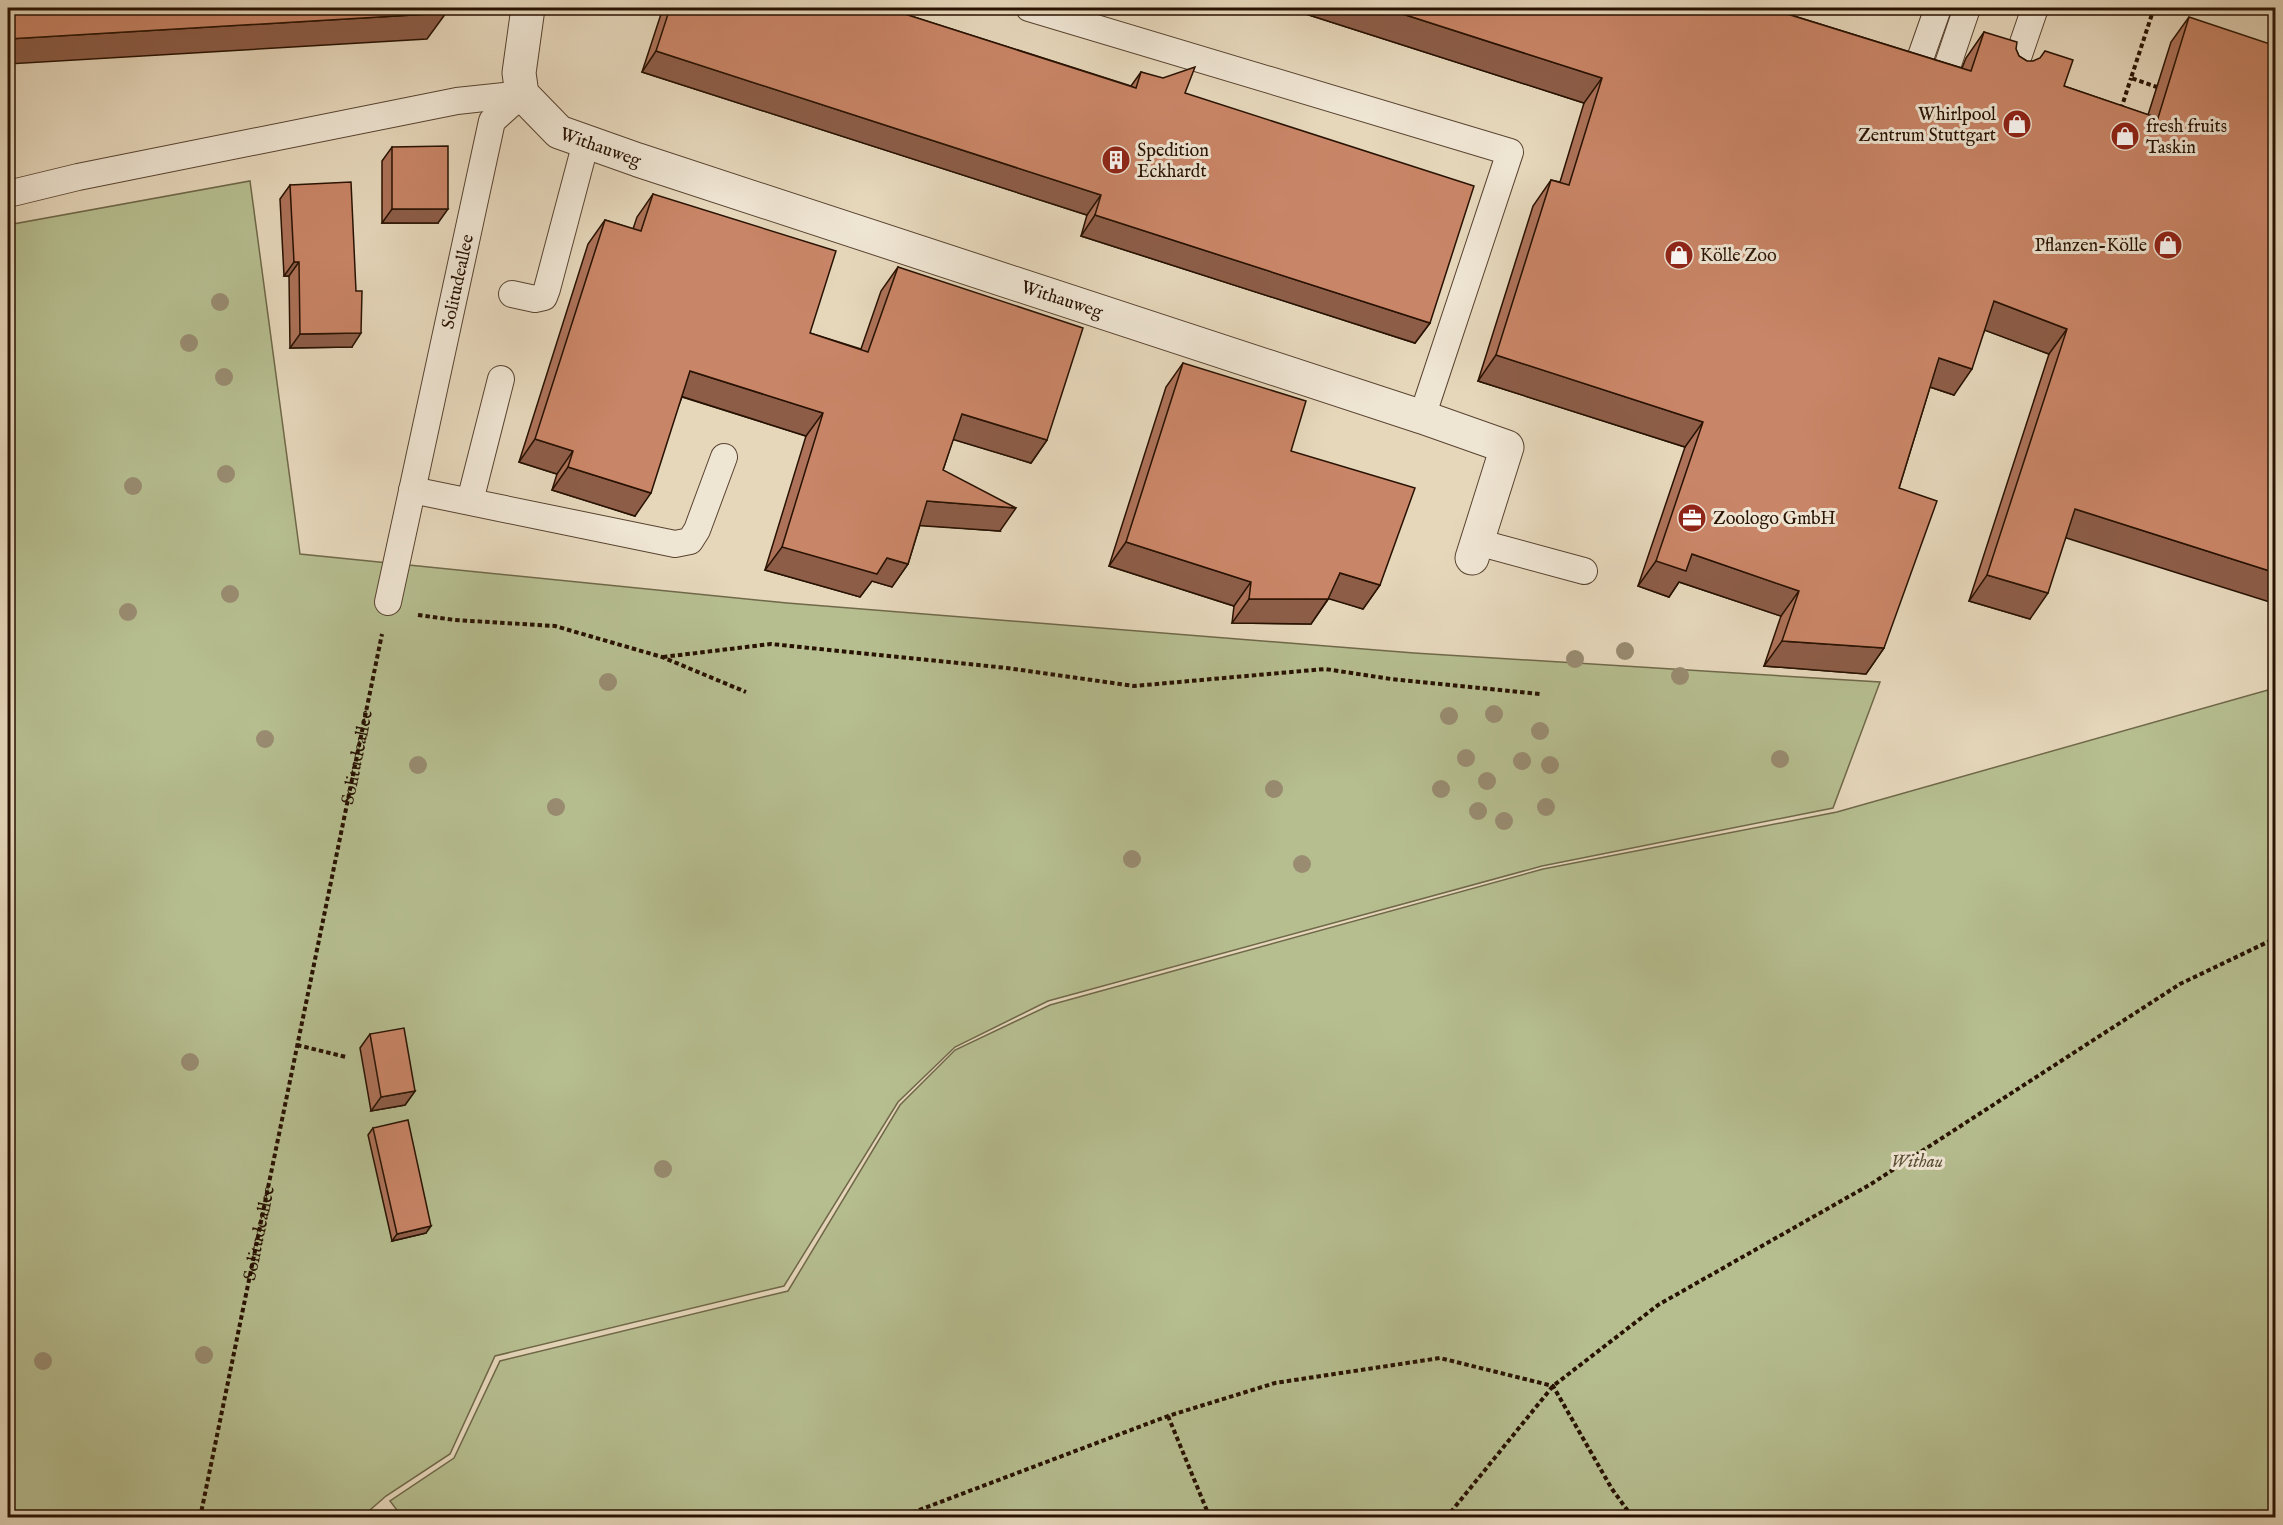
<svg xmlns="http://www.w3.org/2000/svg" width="2283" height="1525" viewBox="0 0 2283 1525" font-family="'IM FELL English',serif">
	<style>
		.green { fill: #b6be90; stroke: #6f6849; stroke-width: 1.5 }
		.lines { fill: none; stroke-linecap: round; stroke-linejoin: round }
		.service-casing { stroke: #584330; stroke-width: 28 }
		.minor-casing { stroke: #584330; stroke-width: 35 }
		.path { stroke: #281202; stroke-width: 4; stroke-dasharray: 4.5 3; stroke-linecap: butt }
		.service { stroke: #efe5d3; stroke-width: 26 }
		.minor { stroke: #efe5d3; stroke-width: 33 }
		.tree { fill: #998c71 }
		.wall { fill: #ad7259; stroke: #281202; stroke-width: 1.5 }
		.shaded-wall { fill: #8d5d48; stroke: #281202; stroke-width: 1.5 }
		.building { fill: #c98567; stroke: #281202; stroke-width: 1.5 }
		.labels { text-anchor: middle; stroke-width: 6; stroke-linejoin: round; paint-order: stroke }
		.poi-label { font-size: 18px; fill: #281202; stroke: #efe5d3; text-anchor: start }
		.street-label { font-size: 18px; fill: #281202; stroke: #efe5d3 }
		.park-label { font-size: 18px; font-style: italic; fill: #5a4e34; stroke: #efe5d3 }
	</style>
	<rect width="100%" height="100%" fill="#e6d7bb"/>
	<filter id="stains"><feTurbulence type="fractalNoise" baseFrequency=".00333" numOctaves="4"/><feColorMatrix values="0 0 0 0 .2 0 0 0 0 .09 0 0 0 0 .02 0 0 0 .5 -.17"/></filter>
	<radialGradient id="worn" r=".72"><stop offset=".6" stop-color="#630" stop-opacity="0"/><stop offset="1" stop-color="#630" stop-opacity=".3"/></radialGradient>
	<!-- green -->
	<g class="green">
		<path d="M250,181L300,554L787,603L1414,653L1880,682L1833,808L1542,866L1048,1001L955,1047L898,1102L784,1286L495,1356L450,1454L386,1496L362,1517L8,1518V225Z"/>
		<path d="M2275,688V1517L403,1518L390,1501L454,1458L500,1361L788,1291L900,1105L955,1050L1050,1005L1543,869L1837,812Z"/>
	</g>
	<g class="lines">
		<!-- service casing -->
		<g class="service-casing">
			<g id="service">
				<path d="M1029,8L1510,152L1422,417"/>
				<path d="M1920,59L1938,8"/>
				<path d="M1947,67L1967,8"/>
				<path d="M2013,72L2035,8"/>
				<path d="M8,194L78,177L457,101L522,94"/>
				<path d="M512,294L535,299L544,297L547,289L586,142"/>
				<path d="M412,490L675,544L690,541L697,530L724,457"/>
				<path d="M470,501L501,379"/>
				<path d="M1477,542L1584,571"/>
				<path id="s2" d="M388,602L492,121L522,94"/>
			</g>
		</g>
		<!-- minor casing -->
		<g class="minor-casing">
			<g id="minor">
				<path id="s3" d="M528,8L519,73L522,94L559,132L638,160L1422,417L1507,447L1472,558"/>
			</g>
		</g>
		<!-- path -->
		<g class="path">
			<path d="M2154,8L2131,78L2157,87"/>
			<path d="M2121,109L2131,78"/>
			<path d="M418,615L455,620L555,626L662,657L746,692"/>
			<path d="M663,657L771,644L1007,668L1134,686L1325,669L1391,679L1540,694"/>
			<path d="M297,1045L346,1057"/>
			<path d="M1168,1416L1210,1518"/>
			<path id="s1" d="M200,1518L382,634"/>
			<path d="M898,1518L1168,1416L1275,1383L1440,1358L1553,1386L1612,1489L1633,1518"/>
			<path d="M1446,1518L1553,1386L1658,1305L1871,1184L2180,984L2276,938"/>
		</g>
		<!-- service -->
		<use href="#service" class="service"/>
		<!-- minor -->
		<use href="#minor" class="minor"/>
	</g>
	<!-- trees -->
	<g class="tree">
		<circle cx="220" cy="302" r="9"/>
		<circle cx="189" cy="343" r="9"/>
		<circle cx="224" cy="377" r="9"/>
		<circle cx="226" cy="474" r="9"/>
		<circle cx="133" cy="486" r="9"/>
		<circle cx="230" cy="594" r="9"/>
		<circle cx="128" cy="612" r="9"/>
		<circle cx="1625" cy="651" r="9"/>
		<circle cx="1575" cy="659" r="9"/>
		<circle cx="1680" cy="676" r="9"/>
		<circle cx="608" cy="682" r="9"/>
		<circle cx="1494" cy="714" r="9"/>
		<circle cx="1449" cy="716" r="9"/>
		<circle cx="1540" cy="731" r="9"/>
		<circle cx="265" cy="739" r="9"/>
		<circle cx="1466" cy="758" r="9"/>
		<circle cx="1780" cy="759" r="9"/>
		<circle cx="1522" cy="761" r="9"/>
		<circle cx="418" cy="765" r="9"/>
		<circle cx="1550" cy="765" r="9"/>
		<circle cx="1487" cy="781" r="9"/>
		<circle cx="1274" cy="789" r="9"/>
		<circle cx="1441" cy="789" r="9"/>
		<circle cx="556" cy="807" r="9"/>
		<circle cx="1546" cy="807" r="9"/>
		<circle cx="1478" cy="811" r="9"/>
		<circle cx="1504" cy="821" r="9"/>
		<circle cx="1132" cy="859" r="9"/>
		<circle cx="1302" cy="864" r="9"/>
		<circle cx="190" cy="1062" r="9"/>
		<circle cx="663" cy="1169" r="9"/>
		<circle cx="204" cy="1355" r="9"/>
		<circle cx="43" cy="1361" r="9"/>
	</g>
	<!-- wall -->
	<g class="wall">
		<path d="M663,8H886L1131,86L1141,72L1185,93L1430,323L1415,343L1081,236L1087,215L642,72Z"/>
		<path d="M1287,8H1768L1962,68L1966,58L1984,32L2016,49L2019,56L2064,86L2148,115L2171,42L2189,17L2066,537L2030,619L1969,601L2049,354L1985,330L1954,395L1930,387L1899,488L1884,648L1866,674L1764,666L1781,616L1679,582L1669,597L1638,586L1685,447L1478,381L1533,206L1551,180L1560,182L1584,103Z"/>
		<path d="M392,147L438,223H382V161Z"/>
		<path d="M290,185L352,347L290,348L289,276H284L280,199Z"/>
		<path d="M653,194L810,333L861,349L881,291L898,267L1047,440L1031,463L953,439L943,470L1000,531L920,525L908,564L892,587L872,581L860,597L765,570L806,436L682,397L635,516L552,490L557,474L519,462L588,244L605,220L633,229L637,217Z"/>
		<path d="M1183,363L1291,451L1380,585L1363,609L1329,598L1311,624L1232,623L1234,606L1109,566L1166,387Z"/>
		<path d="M370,1034L415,1091L405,1105L371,1111L360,1048Z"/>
		<path d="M373,1128L426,1233L392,1241L368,1135Z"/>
	</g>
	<!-- shaded-wall -->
	<g class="shaded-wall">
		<path d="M1287,8H1384L1602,78L1584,103Z"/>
		<path d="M446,13L427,39L8,64V39Z"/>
		<path d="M656,51L1101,195L1087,215L642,72Z"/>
		<path d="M392,209H448L438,223H382Z"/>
		<path d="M1095,215L1430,323L1415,343L1081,236Z"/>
		<path d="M294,262H299L289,276H284Z"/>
		<path d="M1994,301L2067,329L2049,354L1976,327Z"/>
		<path d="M361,333L352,347L290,348L300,334Z"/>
		<path d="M1496,355L1703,422L1685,447L1478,381Z"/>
		<path d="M1939,358L1972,369L1954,395L1921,384Z"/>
		<path d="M690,371L823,413L806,436L674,394Z"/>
		<path d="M962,414L1047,440L1031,463L945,437Z"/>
		<path d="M535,439L573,451L557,474L519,462Z"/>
		<path d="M568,467L651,493L635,516L552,490Z"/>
		<path d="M927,501L1016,508L1000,531L911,525Z"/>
		<path d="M2075,509L2276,573V604L2057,535Z"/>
		<path d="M1126,542L1251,582L1234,606L1109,566Z"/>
		<path d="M782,547L887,558L908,564L892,587L872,581L860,597L765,570Z"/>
		<path d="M1692,554L1799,591L1781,616L1679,582L1669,597L1638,586L1656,561Z"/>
		<path d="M1340,573L1380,585L1363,609L1323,597Z"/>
		<path d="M1987,575L2048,593L2030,619L1969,601Z"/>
		<path d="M1249,599H1328L1311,624L1232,623Z"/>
		<path d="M1782,641L1884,648L1866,674L1764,666Z"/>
		<path d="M415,1091L405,1105L371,1111L381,1097Z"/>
		<path d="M431,1226L426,1233L392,1241L397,1234Z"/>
	</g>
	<!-- building -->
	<g class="building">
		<path d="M8,8H445L446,13L8,39Z"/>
		<path d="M670,8H886L1136,88L1141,72L1163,78L1195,67L1185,93L1474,186L1430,323L1095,215L1101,195L656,51Z"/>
		<path d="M1384,8H1768L1971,71L1984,32L2017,42L2016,49L2019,56L2027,61H2033L2040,58L2045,51L2073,60L2064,86L2158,118L2189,17L2276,46V573L2075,509L2048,593L1987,575L2067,329L1994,301L1972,369L1939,358L1899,488L1937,501L1884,648L1782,641L1799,591L1692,554L1686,571L1656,561L1703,422L1496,355L1551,180L1569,185L1602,78Z"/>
		<path d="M448,146V209H392V147Z"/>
		<path d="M351,182L356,291H362L361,333L300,334L299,262H294L290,185Z"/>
		<path d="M653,194L836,251L810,333L868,352L898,267L1083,328L1047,440L962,414L943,470L1016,508L927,501L908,564L887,558L877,574L782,547L823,413L690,371L651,493L568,467L573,451L535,439L605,220L641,231Z"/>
		<path d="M1183,363L1306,401L1291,451L1415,488L1380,585L1340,573L1328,599H1249L1251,582L1126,542Z"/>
		<path d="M404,1028L415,1091L381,1097L370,1034Z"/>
		<path d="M408,1120L431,1226L397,1234L373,1128Z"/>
	</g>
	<!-- icons -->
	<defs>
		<g id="shop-disc" transform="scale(1.5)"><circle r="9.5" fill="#8f2418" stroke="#efe5d3"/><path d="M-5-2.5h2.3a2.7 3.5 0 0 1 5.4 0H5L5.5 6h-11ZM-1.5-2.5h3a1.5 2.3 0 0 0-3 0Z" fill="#fff"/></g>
		<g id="building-disc" transform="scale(1.5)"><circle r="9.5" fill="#8f2418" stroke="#efe5d3"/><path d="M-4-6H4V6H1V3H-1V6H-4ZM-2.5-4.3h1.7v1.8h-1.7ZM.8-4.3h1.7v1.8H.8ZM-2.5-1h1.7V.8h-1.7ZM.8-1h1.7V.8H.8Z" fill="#fff"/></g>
		<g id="office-disc" transform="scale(1.5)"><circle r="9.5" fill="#8f2418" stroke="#efe5d3"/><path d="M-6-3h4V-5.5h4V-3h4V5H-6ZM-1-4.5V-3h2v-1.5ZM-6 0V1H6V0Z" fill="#fff"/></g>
	</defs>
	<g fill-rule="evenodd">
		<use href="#shop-disc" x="2017" y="124"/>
		<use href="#shop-disc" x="2125" y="136"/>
		<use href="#building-disc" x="1116" y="160"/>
		<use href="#shop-disc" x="2168" y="245"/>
		<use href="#shop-disc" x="1679" y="255"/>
		<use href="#office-disc" x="1692" y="518"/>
	</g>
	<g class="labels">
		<!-- poi labels -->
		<g class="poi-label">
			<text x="1996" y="120" text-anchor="end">Whirlpool<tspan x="1996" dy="21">Zentrum Stuttgart</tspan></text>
			<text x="2146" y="132">fresh fruits<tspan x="2146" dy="21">Taskin</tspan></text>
			<text x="1137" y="156">Spedition<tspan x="1137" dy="21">Eckhardt</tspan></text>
			<text x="2147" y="251" text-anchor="end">Pflanzen-Kölle</text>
			<text x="1700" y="261">Kölle Zoo</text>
			<text x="1713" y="524">Zoologo GmbH</text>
		</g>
		<!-- street labels -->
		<g class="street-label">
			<text dy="6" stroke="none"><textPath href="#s3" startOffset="184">Withauweg</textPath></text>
			<text dy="6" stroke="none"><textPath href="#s2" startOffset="328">Solitudeallee</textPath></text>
			<text dy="6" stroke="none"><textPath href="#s3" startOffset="670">Withauweg</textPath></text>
			<text dy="6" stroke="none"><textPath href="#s1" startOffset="777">Solitudeallee</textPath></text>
			<text dy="6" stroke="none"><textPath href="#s1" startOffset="291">Solitudeallee</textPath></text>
		</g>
		<!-- park labels -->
		<g class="park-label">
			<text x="1917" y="1167">Withau</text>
		</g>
	</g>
	<!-- margin -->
	<rect width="2283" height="1525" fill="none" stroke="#e6d7bb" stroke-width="30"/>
	<rect x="9" y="9" width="2265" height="1507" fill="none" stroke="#281202" stroke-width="3"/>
	<rect x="15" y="15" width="2253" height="1495" fill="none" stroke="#281202" stroke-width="1.5"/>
	<rect width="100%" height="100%" filter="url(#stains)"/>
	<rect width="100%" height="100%" fill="url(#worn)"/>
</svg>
